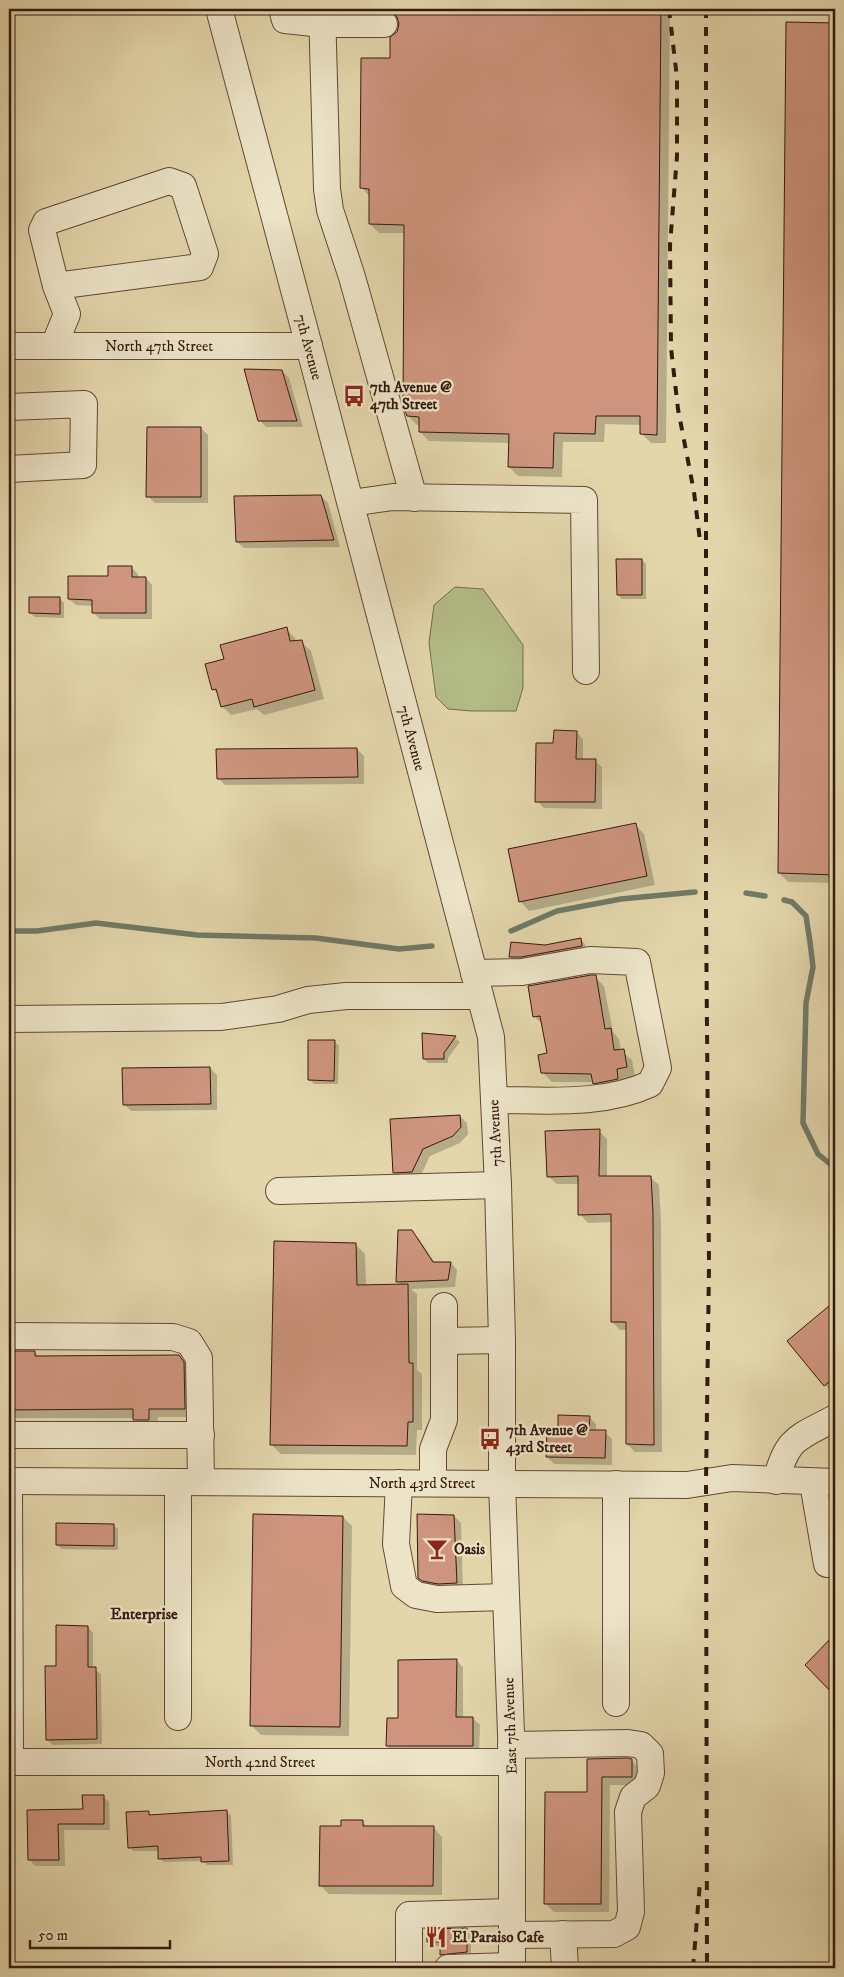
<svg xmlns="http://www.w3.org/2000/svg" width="844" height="1977" viewBox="0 0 844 1977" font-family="'IM FELL DW Pica',serif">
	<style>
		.green { fill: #b4bd88; stroke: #756c4b }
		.shadow { fill: #0003 }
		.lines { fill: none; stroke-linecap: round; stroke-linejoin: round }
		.stream { stroke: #707a68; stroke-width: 5.5 }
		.building { fill: #ce947d; stroke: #361a0e }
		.minor-casing { stroke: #614935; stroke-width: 28 }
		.minor { stroke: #ede4c8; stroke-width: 26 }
		.rail { stroke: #361a0e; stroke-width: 4; stroke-dasharray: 9 9; stroke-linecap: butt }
		.labels { text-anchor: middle; stroke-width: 4.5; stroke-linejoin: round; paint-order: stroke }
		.street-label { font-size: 15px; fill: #361a0e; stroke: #ede4c8 }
		.poi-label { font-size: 15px; font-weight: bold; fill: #361a0e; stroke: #ede4c8; text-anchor: start }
		.neighbourhood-label { font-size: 16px; font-weight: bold; fill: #361a0e; stroke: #ede4c8 }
	</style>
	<rect width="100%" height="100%" fill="#e3d6ab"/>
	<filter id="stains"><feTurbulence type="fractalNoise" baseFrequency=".004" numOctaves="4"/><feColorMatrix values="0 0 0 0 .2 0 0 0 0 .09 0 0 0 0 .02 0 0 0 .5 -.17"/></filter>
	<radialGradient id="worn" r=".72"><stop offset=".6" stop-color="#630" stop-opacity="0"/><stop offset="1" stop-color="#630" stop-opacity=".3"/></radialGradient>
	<!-- green -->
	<path class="green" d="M455,587L483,589L523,645V688L516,711H471L448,709L436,697L429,643L434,605Z"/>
	<!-- shadow -->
	<g class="shadow">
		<path d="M392,9H670L666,443H651L641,433V425L605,424L604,442H563L562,477L518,476L509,467L510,443L429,441L420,432V425H417L408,416L405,233H379L370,224V197L361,187L400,25L398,16Z"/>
		<path d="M788,24L835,25V883L788,882L779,873Z"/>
		<path d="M282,371L289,378L303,427H266L259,420Z"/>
		<path d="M201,428L208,435V503H155L148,496Z"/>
		<path d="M321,496L328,503L340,547L244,548L237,542Z"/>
		<path d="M642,560L646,564V599H622L618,595Z"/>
		<path d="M131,567L138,574V578H146L152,585V619H100L94,613L93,606L76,605L69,599Z"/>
		<path d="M59,598L64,603V618L35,617L30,613Z"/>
		<path d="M286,629L295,638L296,642H301L311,651L324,699L264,715L257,709L231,715L222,706L219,695L213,689L225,660Z"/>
		<path d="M576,732L583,739V761H595L602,767V809L544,808L537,801L555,745Z"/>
		<path d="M357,749L364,756V784L225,785L218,778Z"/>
		<path d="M635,824L644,834L655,885L529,911L520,901Z"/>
		<path d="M580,939L585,944L586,950L515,961L511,957Z"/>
		<path d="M595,977L604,986L613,1032L619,1039L621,1051L632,1060L635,1076L625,1078L627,1088L603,1092L593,1082H552L543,1073L549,1054L543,1025L534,1016Z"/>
		<path d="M423,1035L455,1038L460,1042L448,1058V1063H428L424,1059Z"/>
		<path d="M334,1041L339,1046L338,1084H314L310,1080Z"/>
		<path d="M210,1068L217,1075V1110L131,1111L124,1104Z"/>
		<path d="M460,1116L467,1123L468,1134L460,1143L430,1156L419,1179H401L394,1172Z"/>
		<path d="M599,1131L607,1139V1178L650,1177L659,1185L661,1221L662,1452H635L627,1444L628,1330H620L612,1322V1222L588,1223L580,1214V1184H557L548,1176Z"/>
		<path d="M412,1232L419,1239L435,1263H451L457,1270L455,1287L411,1289L417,1294V1370L422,1374V1430H417L416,1455L281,1454L272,1445L356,1245L365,1254L366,1286L401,1285L398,1282Z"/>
		<path d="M829,1307L835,1314V1389L832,1392L825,1385Z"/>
		<path d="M35,1352L39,1357L179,1356L188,1366L193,1417H158L157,1428H144L134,1418H9V1357Z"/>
		<path d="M589,1417L596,1424V1432H605L612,1439V1465L554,1464L547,1457L559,1431Z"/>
		<path d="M454,1516L461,1523L463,1590L427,1585L420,1578Z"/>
		<path d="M343,1517L352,1526L349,1736L261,1735L252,1726Z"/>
		<path d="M113,1525L118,1529V1550L62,1549L57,1545Z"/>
		<path d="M88,1627L93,1633V1668L101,1674L102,1744L53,1745L47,1740L57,1668Z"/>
		<path d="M835,1636V1694L806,1665Z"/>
		<path d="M456,1660L463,1667V1718H473L480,1725L479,1752L394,1753L387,1746L400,1719Z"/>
		<path d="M588,1760H631L640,1769V1785H610L609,1912H554L545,1903L588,1793Z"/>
		<path d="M103,1796L109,1802L110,1830H64L65,1866H35L29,1859L28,1811L84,1810Z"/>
		<path d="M148,1812L152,1816L227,1812L231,1816L233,1865H207L203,1861L164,1862L159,1858V1851H133L129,1847Z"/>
		<path d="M362,1822L368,1827H433L442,1837V1895L329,1894L320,1885L342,1827Z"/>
		<path d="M467,1930L471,1934V1956L446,1959L442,1955V1946H433L428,1942Z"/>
	</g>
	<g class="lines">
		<!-- stream -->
		<g class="stream">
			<path d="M746,893L765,896"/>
			<path d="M784,900L792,902L806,916L810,942L813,967L806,1003L803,1123L818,1154L835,1168"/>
			<path d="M9,931H37L96,923L197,935L316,938L399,949L432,946"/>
			<path d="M511,931L557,911L621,899L695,892"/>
		</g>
	</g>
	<!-- building -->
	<g class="building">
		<path d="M391,9H661L657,435L640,434V416H596L595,434L554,433L553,468L508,467L509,434L419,432V417L407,416L403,405L404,225L369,224V189L360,188L361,58H390V37L397,32L399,24L397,17Z"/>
		<path d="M786,22L835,23V875L778,873Z"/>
		<path d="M244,369L282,370L297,421H258Z"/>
		<path d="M147,427H201V497H146Z"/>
		<path d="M321,495L334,540L236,542L234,496Z"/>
		<path d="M616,559H642V595H617Z"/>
		<path d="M108,566H132V577H146V613H92V600L68,599V576H108Z"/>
		<path d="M29,597H60V614L29,613Z"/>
		<path d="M287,627L290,641L302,640L315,690L254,707L252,699L221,707L216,689L212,690L205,664L224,659L220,645Z"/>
		<path d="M554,730L577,731L576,759H596L595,802H535L536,743H553Z"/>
		<path d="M357,748L358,777L217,779L216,749Z"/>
		<path d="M636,823L647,876L519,902L508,849Z"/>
		<path d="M581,938L582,946L521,957H509L511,942L545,945Z"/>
		<path d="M591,975H596L605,1029L611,1028L614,1050L624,1049L627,1067L617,1069L618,1079L593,1084L591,1074L541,1073L538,1055L547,1053L540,1016L533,1017L528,986Z"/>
		<path d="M422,1033L456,1036L444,1053V1059H423Z"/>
		<path d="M308,1040H335L334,1081L308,1080Z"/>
		<path d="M210,1067L211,1104L123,1105L122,1068Z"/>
		<path d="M460,1115L461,1127L453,1136L423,1149L412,1172L393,1173L390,1119Z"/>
		<path d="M600,1129L599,1176H651L653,1212L654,1445L626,1444V1322H611V1214L578,1215V1176L547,1177L545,1131Z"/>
		<path d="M398,1230H412L433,1262H451L448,1280L396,1282Z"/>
		<path d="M274,1241L356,1243L357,1285L408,1284L409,1363H413V1422H408L407,1446L270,1445Z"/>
		<path d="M829,1306L835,1314V1377L824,1386L787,1341Z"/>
		<path d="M13,1351H35V1356L179,1355L184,1362L185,1409H149V1420H133V1409L9,1410V1356H13Z"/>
		<path d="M558,1415L590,1416L589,1430H606L605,1458L546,1457L547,1430H558Z"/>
		<path d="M253,1514L343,1516L340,1727L250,1726Z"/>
		<path d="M417,1514L454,1515L457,1583L438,1584L422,1581L418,1578Z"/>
		<path d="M56,1523L114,1524V1546L56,1545Z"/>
		<path d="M56,1625L88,1626V1667H96L97,1739L46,1740L45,1666H56Z"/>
		<path d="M835,1634V1696L805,1665Z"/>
		<path d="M457,1659L456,1717H473V1746H386L387,1718H398V1660Z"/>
		<path d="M627,1758L632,1759V1777H602L601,1904H544L545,1792H587V1759Z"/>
		<path d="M82,1795H104V1824H58L59,1860H28L27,1810L83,1809Z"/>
		<path d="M227,1810L229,1861L201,1862V1857L158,1859V1846L128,1848L126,1812L149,1811V1815Z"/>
		<path d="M341,1820H363V1826H434L433,1886H319L320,1826H341Z"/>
		<path d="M467,1928V1952L440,1955V1942H427V1929Z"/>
	</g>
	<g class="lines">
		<!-- minor casing -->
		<g class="minor-casing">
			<g id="minor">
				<path d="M219,9L309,346L491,1037L498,1185L502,1340V1483L512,1762V1968"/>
				<path d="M282,9L285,20L323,24H384"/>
				<path d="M322,9L327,189L330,210L352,277L414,498"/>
				<path d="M9,346H309"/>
				<path d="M54,346L67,314L56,286L42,230L46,222L169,181L183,186L205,254L200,267L56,286"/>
				<path d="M9,407L84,404L83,465L9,469"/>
				<path d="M351,503L393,497L584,500L586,671"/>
				<path d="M474,973L522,972L590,960L637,962L658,1068L650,1084C602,1106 545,1100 494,1100"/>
				<path d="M9,1019L221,1017L278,1009L308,1000L346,996H480"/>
				<path d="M279,1191L498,1185"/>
				<path d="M9,1336L173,1337L189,1342L199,1358L201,1482"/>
				<path d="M444,1341L502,1340"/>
				<path d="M9,1435H201"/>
				<path d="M9,1481L687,1485L732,1478L835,1482"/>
				<path d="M9,1481L10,1762"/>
				<path d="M776,1481C787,1437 798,1438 835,1418"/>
				<path d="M399,1483L396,1544L404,1586L416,1595L437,1599L506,1597"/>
				<path d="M433,1483V1449L444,1420V1306"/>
				<path d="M813,1483L827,1564"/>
				<path d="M616,1484V1703"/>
				<path d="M178,1717V1482"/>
				<path d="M511,1745L628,1743L641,1745L650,1754L651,1773L647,1786L633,1797L628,1812L631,1912L627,1927L614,1934L512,1935"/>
				<path d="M9,1762H512"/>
				<path d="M563,1934L565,1968"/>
				<path d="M409,1968V1915L512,1912"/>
				<path d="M448,1968L512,1966"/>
			</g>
		</g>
		<!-- minor -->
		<use href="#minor" class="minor"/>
		<!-- rail -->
		<g class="rail">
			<path d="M669,9L677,78V156L670,245L671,348L678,409L694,492L700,541"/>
			<path d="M706,9V909L709,1266L706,1482L707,1968"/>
			<path d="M693,1968L700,1882"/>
		</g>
	</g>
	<!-- icons -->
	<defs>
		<g id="bus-bare" transform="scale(1.725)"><path d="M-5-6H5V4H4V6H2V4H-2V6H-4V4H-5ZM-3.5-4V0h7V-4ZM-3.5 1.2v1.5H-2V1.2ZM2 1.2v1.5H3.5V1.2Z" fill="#8f2418" stroke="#ede4c8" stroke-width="2.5" paint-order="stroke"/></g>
		<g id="bar-bare" transform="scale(1.725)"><path d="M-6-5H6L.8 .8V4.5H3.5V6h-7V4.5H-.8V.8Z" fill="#8f2418" stroke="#ede4c8" stroke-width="2.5" paint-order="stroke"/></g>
		<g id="restaurant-bare" transform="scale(1.725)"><path d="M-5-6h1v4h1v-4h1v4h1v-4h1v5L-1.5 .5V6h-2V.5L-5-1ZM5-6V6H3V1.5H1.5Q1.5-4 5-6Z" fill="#8f2418" stroke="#ede4c8" stroke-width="2.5" paint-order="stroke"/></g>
	</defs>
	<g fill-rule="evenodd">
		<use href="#bus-bare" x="354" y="396"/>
		<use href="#bus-bare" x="490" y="1439"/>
		<use href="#bar-bare" x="437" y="1549"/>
		<use href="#restaurant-bare" x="436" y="1937"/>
	</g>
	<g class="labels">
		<!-- street labels -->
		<g class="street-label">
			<text x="159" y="351">North 47th Street</text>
			<text transform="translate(309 347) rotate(75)" y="5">7th Avenue</text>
			<text transform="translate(412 738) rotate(75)" y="5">7th Avenue</text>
			<text transform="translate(495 1133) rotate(-93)" y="5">7th Avenue</text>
			<text x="422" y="1488">North 43rd Street</text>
			<text transform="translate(510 1726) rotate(-92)" y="5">East 7th Avenue</text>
			<text x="260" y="1767">North 42nd Street</text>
		</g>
		<!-- poi labels -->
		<g class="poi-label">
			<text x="370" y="392">7th Avenue @<tspan x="370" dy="17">47th Street</tspan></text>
			<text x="506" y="1435">7th Avenue @<tspan x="506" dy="17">43rd Street</tspan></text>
			<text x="454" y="1554">Oasis</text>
			<text x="452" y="1942">El Paraiso Cafe</text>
		</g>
		<!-- neighbourhood labels -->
		<g class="neighbourhood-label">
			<text x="144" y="1619">Enterprise</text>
		</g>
	</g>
	<!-- margin -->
	<rect width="844" height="1977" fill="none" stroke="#e3d6ab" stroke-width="30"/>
	<rect x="10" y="10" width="824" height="1957" fill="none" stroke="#361a0e" stroke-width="2.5"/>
	<rect x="15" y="15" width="814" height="1947" fill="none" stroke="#361a0e"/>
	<!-- scale -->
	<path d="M30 1940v8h140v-8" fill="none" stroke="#361a0e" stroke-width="2.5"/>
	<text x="38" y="1940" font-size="15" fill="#361a0e" stroke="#ede4c8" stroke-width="4" paint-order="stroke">50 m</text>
	<rect width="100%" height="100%" filter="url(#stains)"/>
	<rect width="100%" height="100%" fill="url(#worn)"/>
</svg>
